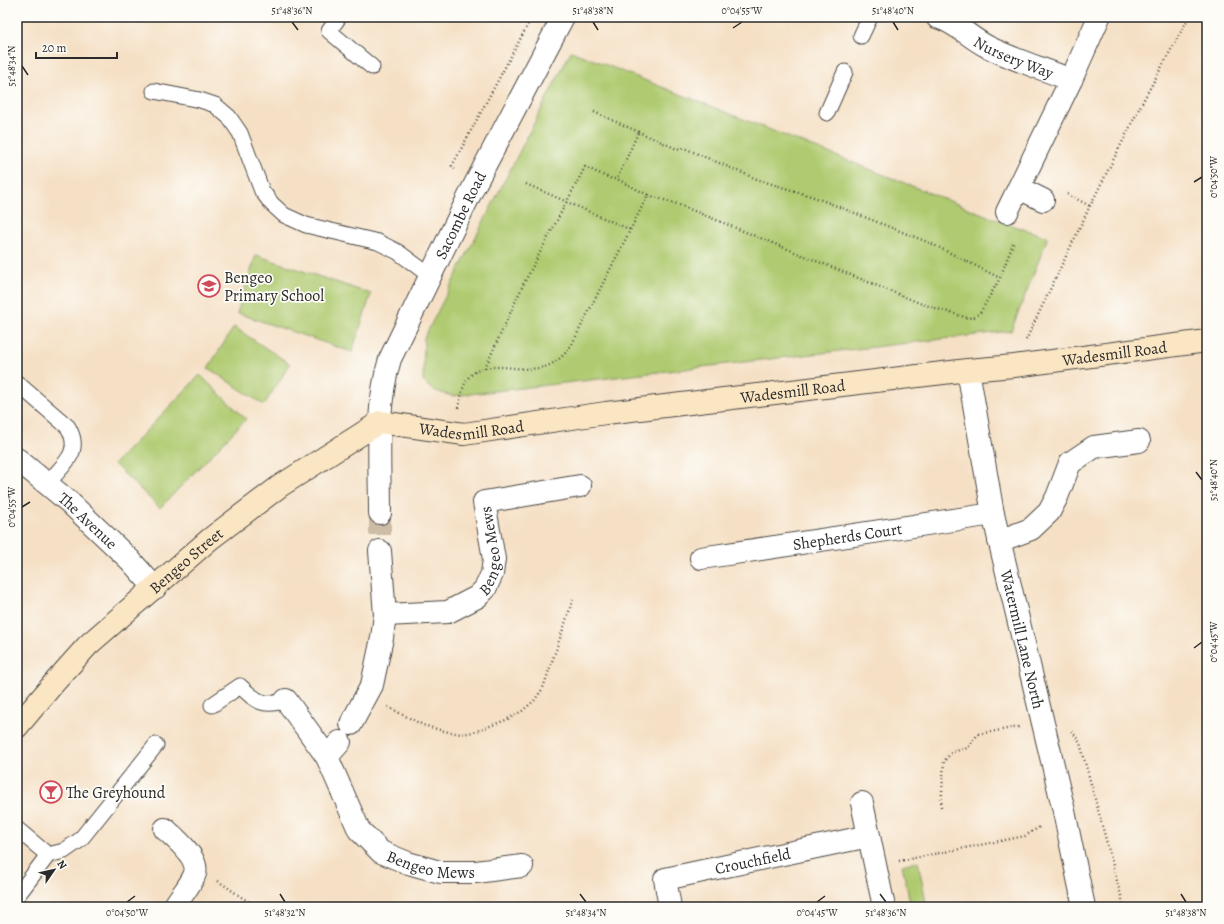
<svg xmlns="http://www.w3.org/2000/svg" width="1224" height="924" viewBox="0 0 1224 924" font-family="Alegreya,serif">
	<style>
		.green { fill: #afca70; stroke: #6d7a4e }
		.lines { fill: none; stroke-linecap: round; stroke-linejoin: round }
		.minor-tunnel { stroke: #cdbca6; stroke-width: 22; stroke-dasharray: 22 11; stroke-linecap: butt }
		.service-casing { stroke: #494642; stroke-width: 17 }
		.minor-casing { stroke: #494642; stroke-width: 24 }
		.secondary-casing { stroke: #494642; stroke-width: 24 }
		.path { stroke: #494642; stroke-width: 2.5; stroke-dasharray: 1 3; stroke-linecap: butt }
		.service { stroke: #fff; stroke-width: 15 }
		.minor { stroke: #fff; stroke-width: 22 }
		.secondary { stroke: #fbe6c4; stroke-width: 22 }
		.ticks { fill: none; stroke: #2b2b2b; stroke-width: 1.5 }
		.labels { text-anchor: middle; stroke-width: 3.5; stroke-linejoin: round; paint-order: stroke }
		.street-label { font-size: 16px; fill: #2b2b2b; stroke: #fdfcf7 }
		.poi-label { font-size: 16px; fill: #2b2b2b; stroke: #fdfcf7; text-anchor: start }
		.neatline { fill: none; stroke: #2b2b2b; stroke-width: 1.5 }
		.ticks-label { font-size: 10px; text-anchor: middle; fill: #2b2b2b }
	</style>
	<rect width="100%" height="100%" fill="#fdfcf7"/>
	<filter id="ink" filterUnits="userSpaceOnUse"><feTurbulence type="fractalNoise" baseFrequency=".025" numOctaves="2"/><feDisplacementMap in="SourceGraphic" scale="8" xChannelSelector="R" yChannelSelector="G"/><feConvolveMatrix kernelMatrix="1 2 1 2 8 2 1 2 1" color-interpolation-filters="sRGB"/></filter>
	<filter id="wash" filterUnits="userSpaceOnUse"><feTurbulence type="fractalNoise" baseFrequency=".012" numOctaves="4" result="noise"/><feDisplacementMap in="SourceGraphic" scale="16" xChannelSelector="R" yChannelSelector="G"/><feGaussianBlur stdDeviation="0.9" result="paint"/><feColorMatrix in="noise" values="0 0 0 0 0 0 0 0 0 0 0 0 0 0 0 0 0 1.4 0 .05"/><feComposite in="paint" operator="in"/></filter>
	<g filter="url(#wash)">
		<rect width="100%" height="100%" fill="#f5e0c5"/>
		<!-- green -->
		<g class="green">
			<path d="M571,51L1008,224L1048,237L1011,331L453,396C440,393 432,391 423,381L424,338Z"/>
			<path d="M256,255L371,294L352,352L237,313Z"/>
			<path d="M234,327L290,364L264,405L208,368Z"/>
			<path d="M200,375L246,419L160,508L114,464Z"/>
			<path d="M918,861L927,907H911L902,865Z"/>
		</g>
	</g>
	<g filter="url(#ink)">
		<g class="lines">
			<!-- minor-tunnel -->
			<path class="minor-tunnel" d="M380,513V551"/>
			<!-- service casing -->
			<g class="service-casing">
				<g id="service">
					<path d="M339,17L329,31L372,67"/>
					<path d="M861,36L870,17"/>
					<path d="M154,91L200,100L215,105L229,117L240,133L262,191L272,204L284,215L306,225L378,242L398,252L429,275"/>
					<path d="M827,113L845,72"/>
					<path d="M17,383L68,427C83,453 63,464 47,484"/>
					<path d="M212,705L240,686C256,701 263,708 286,700"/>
					<path d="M17,829L48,855L64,851L80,840L156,745"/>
					<path d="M17,896L48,855"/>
				</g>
			</g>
			<!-- minor casing -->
			<g class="minor-casing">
				<g id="minor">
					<path id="s1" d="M937,17C957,23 970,38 988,47C1014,60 1044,69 1071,80"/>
					<path d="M1019,188L1043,200"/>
					<path d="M1007,212L1071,80L1099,17"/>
					<path id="s2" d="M968,370L993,514L1064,811L1084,907"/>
					<path id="s3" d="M17,459L69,502L130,560L155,588"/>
					<path id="s4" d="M380,513C380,463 375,408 390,359L473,188L563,17"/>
					<path d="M999,541L1031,529L1049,512L1057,497L1070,463L1094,447L1139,441"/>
					<path id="s5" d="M701,558L993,514"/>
					<path id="s6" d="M385,615L448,612L477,597L485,589L492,574L494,559L484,502L580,486"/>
					<path d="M286,700L327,757"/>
					<path d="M351,724L372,685L382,638L385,615L380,551"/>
					<path id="s7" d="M340,742L327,757L359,830L381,852L408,863L440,872H476L522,866"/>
					<path d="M862,803L884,907"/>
					<path d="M165,829C175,838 202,860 194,876C189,887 180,897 174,907"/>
					<path id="s8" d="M670,907L665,879L869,836"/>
				</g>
			</g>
			<!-- secondary casing -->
			<g class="secondary-casing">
				<g id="secondary">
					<path id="s9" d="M17,727L54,683L88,645L210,539L280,486L380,422L464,434L606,413L968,370L1014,366L1207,341"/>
				</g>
			</g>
			<!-- path -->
			<g class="path">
				<path d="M594,112L677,149L684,148L759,180L814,197L930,243L1000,278"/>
				<path d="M638,133L617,179L648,195"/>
				<path d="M455,169L452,166L532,17"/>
				<path d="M526,184L631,230"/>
				<path d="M1067,194L1090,206"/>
				<path d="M1026,340L1090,206L1143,101L1189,17"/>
				<path d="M485,368L523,285L585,167L612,179H617"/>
				<path d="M458,408C461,398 462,384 470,376C487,359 518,372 539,368C553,366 563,357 571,346L648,195L677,204L922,304L968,318L974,317L980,313L1000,278L1014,241"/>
				<path d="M388,707L423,725L444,731L461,734L474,732L506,720L522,711L534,701L543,688L573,600"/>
				<path d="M1072,731L1080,743L1124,907"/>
				<path d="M941,807L944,761L952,752L968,748L978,734L1019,727"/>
				<path d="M899,861L1025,836L1041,826"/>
				<path d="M218,881L256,907"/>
			</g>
			<!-- service -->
			<use href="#service" class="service"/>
			<!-- minor -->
			<use href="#minor" class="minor"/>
			<!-- secondary -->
			<use href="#secondary" class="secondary"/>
		</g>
	</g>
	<!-- ticks -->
	<path class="ticks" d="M292,22L298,30M593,22L598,30M893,22L898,30M733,28L742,22M22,66L28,75M1194,182L1202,177M1196,472L1202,480M22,507L30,502M1194,648L1202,642M280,894L285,902M580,894L586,902M880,894L886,902M1181,894L1186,902M127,902L135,896M817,902L825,896"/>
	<!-- icons -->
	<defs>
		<g id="school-ring" transform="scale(1.15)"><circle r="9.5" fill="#fdfcf7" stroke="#d1495b" stroke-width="1.5"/><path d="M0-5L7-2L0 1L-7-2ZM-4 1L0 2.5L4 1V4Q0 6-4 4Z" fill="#d1495b"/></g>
		<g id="bar-ring" transform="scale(1.15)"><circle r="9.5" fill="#fdfcf7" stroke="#d1495b" stroke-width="1.5"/><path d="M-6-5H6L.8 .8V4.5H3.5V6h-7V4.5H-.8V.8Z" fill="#d1495b"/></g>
	</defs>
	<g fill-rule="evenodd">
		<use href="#school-ring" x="209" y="286"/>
		<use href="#bar-ring" x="51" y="792"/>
	</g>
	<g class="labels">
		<!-- street labels -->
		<g class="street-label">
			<text dy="6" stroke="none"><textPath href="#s1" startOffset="87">Nursery Way</textPath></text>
			<text dy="6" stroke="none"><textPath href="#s4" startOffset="315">Sacombe Road</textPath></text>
			<text dy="6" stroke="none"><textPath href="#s9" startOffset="1217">Wadesmill Road</textPath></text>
			<text dy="6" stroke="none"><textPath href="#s9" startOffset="893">Wadesmill Road</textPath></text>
			<text dy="6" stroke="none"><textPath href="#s9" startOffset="569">Wadesmill Road</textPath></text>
			<text dy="6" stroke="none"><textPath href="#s3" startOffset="94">The Avenue</textPath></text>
			<text dy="6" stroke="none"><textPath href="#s5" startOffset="148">Shepherds Court</textPath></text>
			<text dy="6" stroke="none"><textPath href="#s6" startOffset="147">Bengeo Mews</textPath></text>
			<text dy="6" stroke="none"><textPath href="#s9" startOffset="238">Bengeo Street</textPath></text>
			<text dy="6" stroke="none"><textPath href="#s2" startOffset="275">Watermill Lane North</textPath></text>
			<text dy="6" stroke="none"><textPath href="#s8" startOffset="118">Crouchfield</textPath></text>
			<text dy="6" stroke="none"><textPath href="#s7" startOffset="183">Bengeo Mews</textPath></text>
		</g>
		<!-- poi labels -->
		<g class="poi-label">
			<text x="224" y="283">Bengeo<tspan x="224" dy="18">Primary School</tspan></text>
			<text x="66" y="798">The Greyhound</text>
		</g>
	</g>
	<!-- margin -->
	<rect width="1224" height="924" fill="none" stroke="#fdfcf7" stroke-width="44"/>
	<!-- north arrow -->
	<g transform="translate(54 870) rotate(56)" stroke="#fdfcf7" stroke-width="3" paint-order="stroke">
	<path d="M0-3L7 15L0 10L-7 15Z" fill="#2b2b2b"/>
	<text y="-6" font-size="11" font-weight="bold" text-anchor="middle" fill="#2b2b2b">N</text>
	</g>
	<!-- scale -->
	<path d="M36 52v6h81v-6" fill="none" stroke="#2b2b2b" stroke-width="2"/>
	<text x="42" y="52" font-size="12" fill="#2b2b2b" stroke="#fdfcf7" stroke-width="3" paint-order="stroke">20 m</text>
	<rect x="22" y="22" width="1180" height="880" class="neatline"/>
	<g class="ticks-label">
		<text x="292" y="14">51°48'36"N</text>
		<text x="593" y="14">51°48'38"N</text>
		<text x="742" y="14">0°04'55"W</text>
		<text x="893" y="14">51°48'40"N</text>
		<text transform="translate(11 66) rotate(-90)" y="4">51°48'34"N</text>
		<text transform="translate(1213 177) rotate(-90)" y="4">0°04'50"W</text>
		<text transform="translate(1213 480) rotate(-90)" y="4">51°48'40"N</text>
		<text transform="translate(11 507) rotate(-90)" y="4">0°04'55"W</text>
		<text transform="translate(1213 642) rotate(-90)" y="4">0°04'45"W</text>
		<text x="127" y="916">0°04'50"W</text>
		<text x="285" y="916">51°48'32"N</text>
		<text x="586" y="916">51°48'34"N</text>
		<text x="817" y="916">0°04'45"W</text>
		<text x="886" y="916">51°48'36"N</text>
		<text x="1186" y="916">51°48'38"N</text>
	</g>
</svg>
